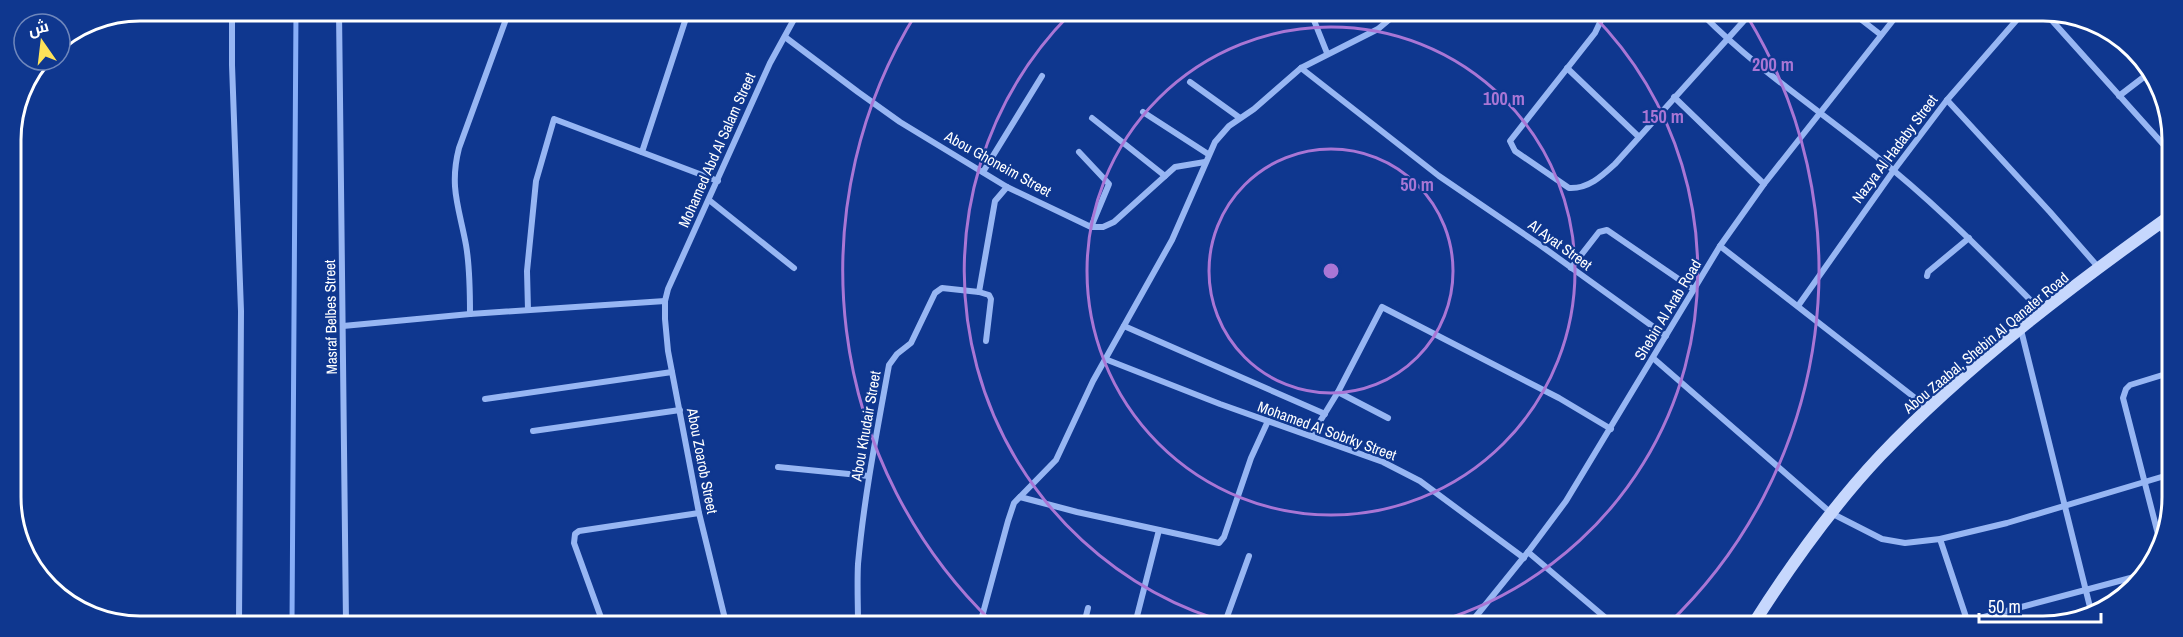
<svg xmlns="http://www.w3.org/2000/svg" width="2183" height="637" viewBox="0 0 2183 637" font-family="'Archivo Narrow',Cairo,sans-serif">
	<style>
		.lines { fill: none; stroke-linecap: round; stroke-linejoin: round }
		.stream { stroke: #88aef7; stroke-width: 5 }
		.street { stroke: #97b6f3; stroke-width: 6 }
		.secondary { stroke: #c6d7fd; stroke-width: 12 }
		.ring { fill: none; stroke: #a976d5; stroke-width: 3 }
		.labels { text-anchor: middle; stroke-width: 4.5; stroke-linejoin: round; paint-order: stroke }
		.street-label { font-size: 15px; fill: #fff; stroke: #0f378f }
		.rim { fill: none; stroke: #fff; stroke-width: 3 }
		.centre { fill: #a976d5; stroke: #0f378f; stroke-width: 3 }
		.ring-label { font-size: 18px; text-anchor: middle; font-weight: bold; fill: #a976d5; stroke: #0f378f; stroke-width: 4.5; stroke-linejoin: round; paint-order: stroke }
	</style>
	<rect width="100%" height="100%" fill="#0f378f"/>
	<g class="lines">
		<!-- stream -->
		<path class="stream" d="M292,623L296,11"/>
		<!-- street -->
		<g class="street">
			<path d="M232,11V65L241,311L239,622"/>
			<path d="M339,11L346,623"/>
			<path d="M1311,13L1327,53"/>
			<path d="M1604,14L1595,33L1510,141L1515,151L1569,188C1588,189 1602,176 1615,164L1750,14"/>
			<path d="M1702,14C1760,73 1830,117 1893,170C1946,214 1994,263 2042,312"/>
			<path d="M1854,14L1881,35"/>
			<path d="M2047,15L2170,152"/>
			<path d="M2053,20L2061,15"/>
			<path d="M785,37L858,92L900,122L1007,187L1091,227H1103L1114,222L1175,167L1205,162"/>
			<path d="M1301,68L1439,176L1540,245L1666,336"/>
			<path d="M1567,68L1639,137"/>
			<path d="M1190,82L1240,118"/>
			<path d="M2119,96L2149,73"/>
			<path d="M1674,97L1764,184"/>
			<path d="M1947,100L2050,212L2099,268"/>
			<path d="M1143,112L1208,154"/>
			<path d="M1092,118L1165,176"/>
			<path d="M642,152L688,12"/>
			<path d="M1079,152L1109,184L1091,227"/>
			<path d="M983,172L1042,76"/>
			<path d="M709,200L794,268"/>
			<path d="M2158,224L2170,239"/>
			<path d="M1720,246L1928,408"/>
			<path d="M1571,268L1599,232L1607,230L1693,289"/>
			<path d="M1927,276L1928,272L1969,238"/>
			<path d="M979,292L995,201L1007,187"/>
			<path d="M1798,306L1894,170L1947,100L2021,15"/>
			<path d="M528,310L527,271L536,181L554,119L718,181"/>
			<path d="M470,314C470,291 470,268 466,245C459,207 449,187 459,148L509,11"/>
			<path d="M343,326L470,314L665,301"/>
			<path d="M1124,326L1325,414"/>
			<path d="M2021,330L2091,611"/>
			<path d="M1653,358L1831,513L1882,539L1905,543L1940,539L2007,523L2168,475"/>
			<path d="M1105,359L1220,404L1383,462L1420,481L1524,558"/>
			<path d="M1338,392L1388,418"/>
			<path d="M485,399L672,372"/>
			<path d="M533,431L680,410"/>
			<path d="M1311,436L1338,392L1382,307L1559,398L1611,429"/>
			<path d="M778,467L869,476"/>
			<path d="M1020,497L1077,512L1219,543L1224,537L1251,458L1268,421"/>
			<path d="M1940,539L1969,626"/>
			<path d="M2160,542L2123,398L2126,389L2130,385L2169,373"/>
			<path d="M1528,552L1614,625"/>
			<path d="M603,623L574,543L575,534L579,531L699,513"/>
			<path d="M726,623L699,513L668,351L665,319V301L668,289L770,63L798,12"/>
			<path d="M858,624C858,604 857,584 858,564C864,497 877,431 889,365L897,354L911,343L935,293L942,288L979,292L989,295L991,299L986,341"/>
			<path d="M980,624L1008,521L1014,503L1056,460L1093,381L1172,240L1215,142L1229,126L1254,109L1301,68L1378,29L1397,13"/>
			<path d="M1084,624L1088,608"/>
			<path d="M1135,624L1159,530"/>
			<path d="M1224,625L1249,556"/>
			<path d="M1469,625L1528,552L1566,501L1720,246L1764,184L1898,14"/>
			<path d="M1950,626L2138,576"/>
		</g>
		<!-- secondary -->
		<path class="secondary" d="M1752,626C1790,566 1831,508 1880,456C1966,366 2069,288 2170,216"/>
	</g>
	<!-- distance rings -->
	<g class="ring">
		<circle cx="1331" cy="271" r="122"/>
		<circle cx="1331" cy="271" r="244"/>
		<path d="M1236 625A366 366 0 0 1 1070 14M1592 14A366 366 0 0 1 1426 625"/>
		<path d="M992 622A488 488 0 0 1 917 12M1747 16A488 488 0 0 1 1667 625"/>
	</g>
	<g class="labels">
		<!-- street labels -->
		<g class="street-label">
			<text transform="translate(1895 149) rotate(-53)" y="5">Nazya Al Hadaby Street</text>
			<text transform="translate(717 150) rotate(-66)" y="5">Mohamed Abd Al Salam Street</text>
			<text transform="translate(998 164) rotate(29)" y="5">Abou Ghoneim Street</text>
			<text transform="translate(1560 245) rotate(36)" y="5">Al Ayat Street</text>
			<text transform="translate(1668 310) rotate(-59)" y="5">Shebin Al Arab Road</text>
			<text transform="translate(331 317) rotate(-91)" y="5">Masraf Belbes Street</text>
			<text transform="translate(1986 343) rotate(-40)" y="5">Abou Zaabal, Shebin Al Qanater Road</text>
			<text transform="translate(866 426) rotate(-80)" y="5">Abou Khudair Street</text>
			<text transform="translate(1327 431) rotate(20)" y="5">Mohamed Al Sobrky Street</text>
			<text transform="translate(702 461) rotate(79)" y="5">Abou Zoarob Street</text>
		</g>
	</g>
	<!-- crop -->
	<path d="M0 0H2183V637H0ZM140 21H2043A119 119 0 0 1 2162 140V497A119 119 0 0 1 2043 616H140A119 119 0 0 1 21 497V140A119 119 0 0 1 140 21Z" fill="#0f378f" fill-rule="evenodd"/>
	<path class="rim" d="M140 21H2043A119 119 0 0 1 2162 140V497A119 119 0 0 1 2043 616H140A119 119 0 0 1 21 497V140A119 119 0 0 1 140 21Z"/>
	<circle cx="1331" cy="271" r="9" class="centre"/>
	<g class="ring-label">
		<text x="1773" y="71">200 m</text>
		<text x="1504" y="105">100 m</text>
		<text x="1663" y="123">150 m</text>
		<text x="1417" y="191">50 m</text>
	</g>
	<!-- north arrow -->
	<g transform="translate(42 42) rotate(346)"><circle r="28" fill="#0f378f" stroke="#6f87bc" stroke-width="1.5"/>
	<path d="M0-4.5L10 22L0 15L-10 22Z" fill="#ffe359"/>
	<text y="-9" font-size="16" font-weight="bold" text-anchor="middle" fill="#ffffff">ش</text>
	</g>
	<!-- scale -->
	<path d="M1979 613v9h122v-9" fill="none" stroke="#ffffff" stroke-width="3"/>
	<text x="1988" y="613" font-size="18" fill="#ffffff" stroke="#0f378f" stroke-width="4.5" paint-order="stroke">50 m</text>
</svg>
